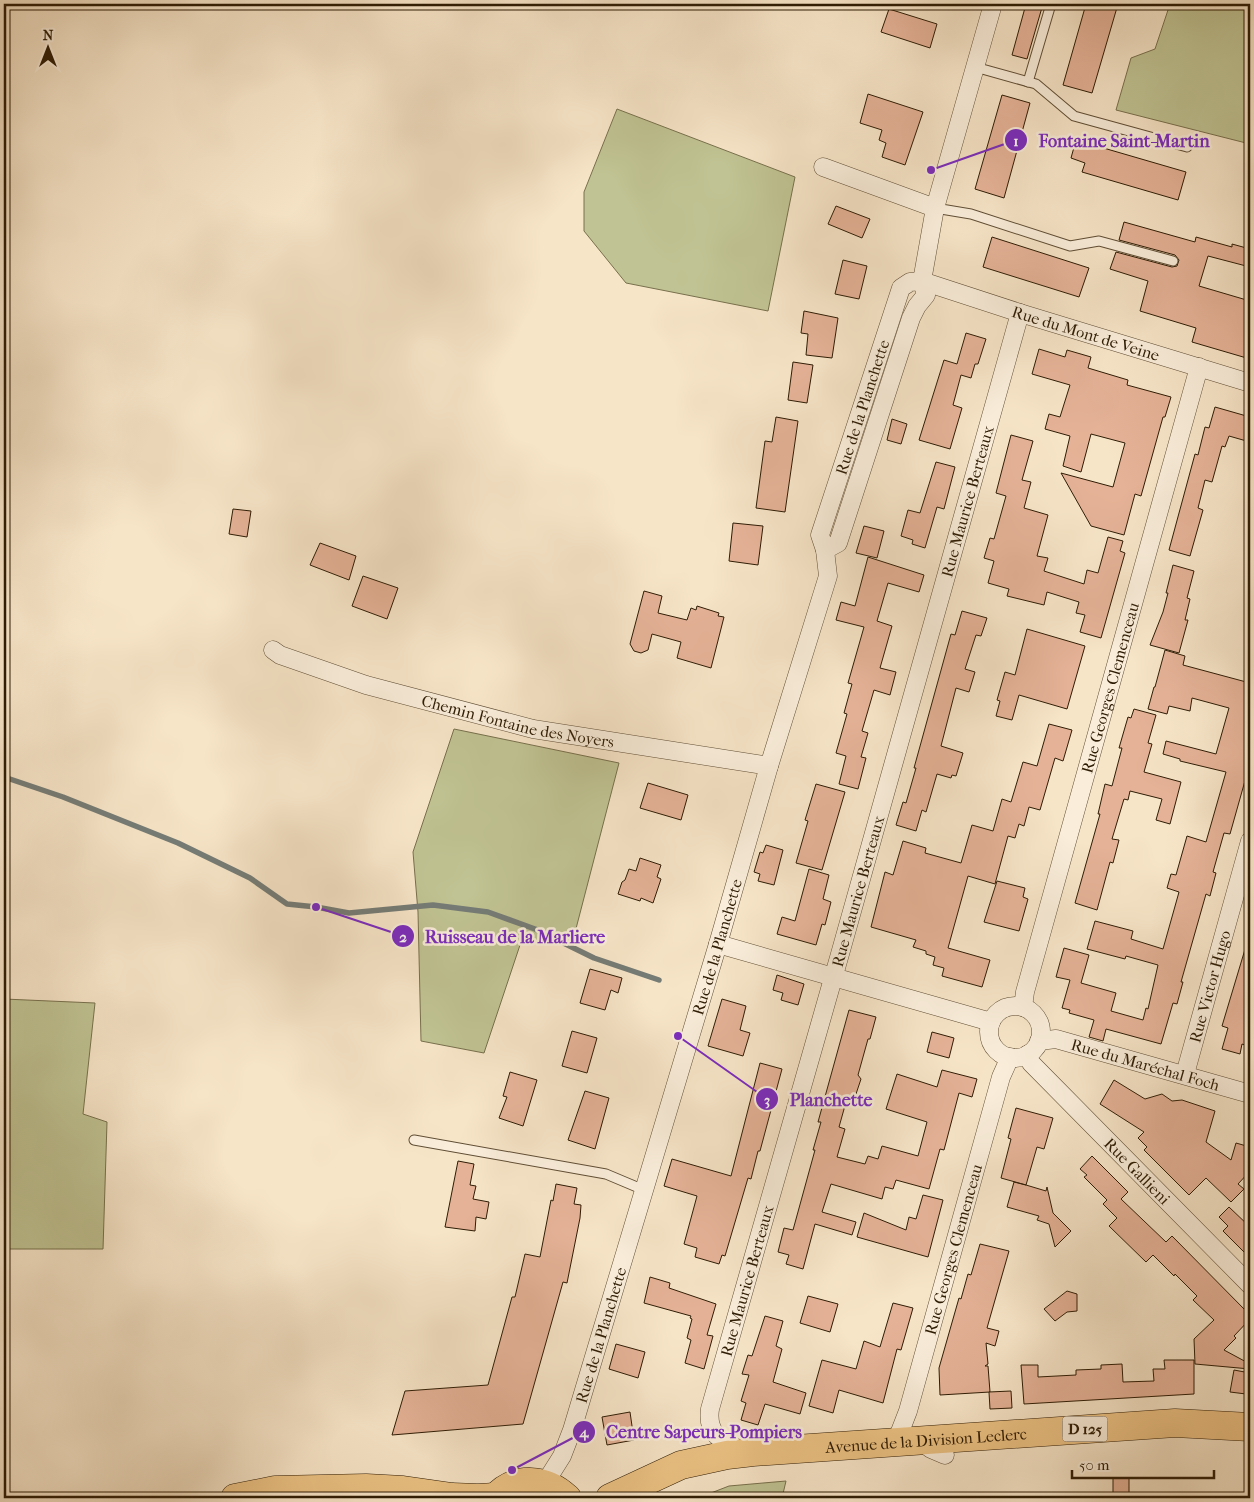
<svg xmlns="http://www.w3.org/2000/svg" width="1254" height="1502" viewBox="0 0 1254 1502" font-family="'IM FELL French Canon',serif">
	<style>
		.green { fill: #c0c393; stroke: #77704c }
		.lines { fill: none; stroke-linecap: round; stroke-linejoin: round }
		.stream { stroke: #757c76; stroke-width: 5.5 }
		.building { fill: #e5b297; stroke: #2e1c04 }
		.lane-casing { stroke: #604e35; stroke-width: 11 }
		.street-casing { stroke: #604e35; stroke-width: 19 }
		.primary-casing { stroke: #2e1c04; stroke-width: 29 }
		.lane { stroke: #faeedb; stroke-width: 9 }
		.street { stroke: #faeedb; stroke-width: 18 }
		.primary { stroke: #ecc284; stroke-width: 28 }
		.labels { text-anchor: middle; stroke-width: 5; stroke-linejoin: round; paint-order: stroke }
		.shield { fill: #faeedb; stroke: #6b5b44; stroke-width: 1 }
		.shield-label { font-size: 15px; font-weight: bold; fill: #2e1c04 }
		.street-label { font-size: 16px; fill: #2e1c04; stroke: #faeedb }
		.leader { fill: none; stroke: #7b2cbf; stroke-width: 2 }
		.callout-dot { fill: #7b2cbf; stroke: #faeedb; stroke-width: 2 }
		.mark-label { font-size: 15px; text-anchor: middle; font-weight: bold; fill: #fff }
		.callout-label { font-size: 18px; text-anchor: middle; font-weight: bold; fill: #7b2cbf; stroke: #faeedb; stroke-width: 5; stroke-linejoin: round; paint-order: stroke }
	</style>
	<rect width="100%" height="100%" fill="#f7e5c8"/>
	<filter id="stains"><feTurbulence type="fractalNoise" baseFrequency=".004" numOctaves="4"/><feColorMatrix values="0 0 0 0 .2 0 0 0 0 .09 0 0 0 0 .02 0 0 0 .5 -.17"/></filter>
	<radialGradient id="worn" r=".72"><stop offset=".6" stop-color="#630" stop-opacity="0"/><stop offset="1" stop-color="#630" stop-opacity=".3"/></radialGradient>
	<!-- green -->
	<g class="green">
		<path d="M1170,4H1250V144L1116,110L1131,58L1155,49Z"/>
		<path d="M617,109L795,177L768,311L626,283L584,231V192Z"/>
		<path d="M454,729L619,763L572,944L521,942L484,1053L421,1041L418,912L413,852Z"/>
		<path d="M4,999L95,1003L83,1114L107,1122L103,1249H4Z"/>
		<path d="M786,1481L782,1498H698L729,1486Z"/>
	</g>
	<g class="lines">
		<!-- stream -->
		<path class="stream" d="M4,777L63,797L178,843L250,878L287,904L316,907L349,913L433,905L488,912L535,929L594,958L659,980"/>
	</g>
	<!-- building -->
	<g class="building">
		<path d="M1026,4H1043L1027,59L1012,55Z"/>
		<path d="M1086,4H1118L1092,93L1063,85Z"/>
		<path d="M889,9L937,24L930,48L881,32Z"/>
		<path d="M868,94L923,112L905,165L882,157L886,143L879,140L882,130L860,123Z"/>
		<path d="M1002,95L1030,103L1004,198L975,189Z"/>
		<path d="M1076,140L1186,172L1178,200L1082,172L1085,163L1071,158Z"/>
		<path d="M836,206L870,219L862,238L828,224Z"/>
		<path d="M1124,222L1195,242L1196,237L1232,247V244L1250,249V267L1208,256L1199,286L1250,301V359L1192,342L1196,328L1140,311L1148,281L1110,269L1116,252L1172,267L1177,266L1179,260L1175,255L1119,240Z"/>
		<path d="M992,237L1089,268L1079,297L983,267Z"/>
		<path d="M843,260L867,266L859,299L835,294Z"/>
		<path d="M804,311L838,318L832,358L806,355L808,334L801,333Z"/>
		<path d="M966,333L986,339L978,364H975L971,378L961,375L953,405L962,408L950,449L919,440L944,360L957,364Z"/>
		<path d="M1039,349L1065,357L1067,350L1091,357L1088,368L1128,380L1127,385L1171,397L1165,417H1163L1141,496L1135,494L1124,535L1091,526L1061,473L1113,487L1125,443L1091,434L1081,472L1063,466L1070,436L1045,429L1049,414L1060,417L1070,385L1032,374Z"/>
		<path d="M793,362L813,365L807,403L788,400Z"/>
		<path d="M1215,407L1250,417V442L1229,436L1225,447L1222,446L1212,482L1205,480L1198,508L1203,510L1190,556L1169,550L1195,454L1198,455L1205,427L1209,428Z"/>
		<path d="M776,417L798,421L785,512L756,508L765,441L772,442Z"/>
		<path d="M892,419L907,424L901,444L887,440Z"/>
		<path d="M1011,435L1033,441L1022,480L1031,482L1024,508L1048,515L1037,556L1048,558L1044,571L1084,584L1087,570L1098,573L1108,537L1123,541L1120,551L1125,553L1101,638L1080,632L1085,615L1076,613L1079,602L1047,592L1044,605L1007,596L1009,589L988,583L994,561L984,558L990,538L994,539L1006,496L996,493Z"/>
		<path d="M936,462L955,467L944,509L937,507L925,548L912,544L913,540L901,536L908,510L920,513Z"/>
		<path d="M233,509L251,511L247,537L229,534Z"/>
		<path d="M733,523L763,526L758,565L729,561Z"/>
		<path d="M864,526L884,531L877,558L856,553Z"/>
		<path d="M320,543L356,556L349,580L310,565Z"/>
		<path d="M868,557L924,575L919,592L888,583L877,621L892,626L880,668L896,672L890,695L874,690L862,731L868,733L861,757L866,758L858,789L839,784L846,756L836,753L847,714L844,713L852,684L848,683L864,627L836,620L841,602L855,606Z"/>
		<path d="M1173,565L1194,571L1187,598L1190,599L1185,620H1188L1179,653L1150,645L1163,612L1168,593H1166Z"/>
		<path d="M363,576L398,588L387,619L352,606Z"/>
		<path d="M644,591L662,596L658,613L687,620L691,608L696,610L697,606L719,613L718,616L724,617L711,668L677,658L681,642L652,634L648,650L641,653L634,651L630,644Z"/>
		<path d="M962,611L987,618L981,636L976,635L965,669L975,672L969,692L956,688L941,746L963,753L956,776L952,775L951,778L937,774L926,812L922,810L916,831L896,825L903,802L906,803L916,768H914L951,634L955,635Z"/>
		<path d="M1027,629L1085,646L1067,709L1019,695L1012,720L996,716L1000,701L997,700L1005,672L1015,675Z"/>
		<path d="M1165,650L1185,656L1183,665L1250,683V763L1230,834L1224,833L1213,872L1216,873L1210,896L1206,894L1181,982H1183L1177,1004L1173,1003L1161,1044L1106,1029L1103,1041L1089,1037L1094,1020L1069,1013L1070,1010L1062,1008L1070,980L1056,977L1064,948L1089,955L1081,983L1116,993L1111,1011L1143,1020L1146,1008L1148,1009L1158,965L1126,956L1125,959L1087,949L1095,921L1133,931L1131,939L1163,949L1179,892L1167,888L1171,874L1176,875L1187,836L1206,842L1226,772L1180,761V759L1163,754L1166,741L1216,754L1229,708L1192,698L1190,711L1169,706L1167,714L1148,709L1154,687H1155Z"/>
		<path d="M1134,709L1156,715L1148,743L1152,744L1144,772L1181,782L1170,824L1156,820L1162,799L1130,791L1128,800L1124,799L1112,839L1119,840L1113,863L1110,862L1097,910L1075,903L1100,814H1098L1105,784L1112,786L1122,748H1119L1128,717L1131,718Z"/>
		<path d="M1049,724L1072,730L1063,761L1055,758L1040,810L1029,807L1024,826L1019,824L1015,838L1008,836L995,884L968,876L948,948L990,960L982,987L942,976L944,968L933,965L935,957L926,954V951L913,947L916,940L871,927L885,872L893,875L903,841L926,848L925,853L961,863L972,825L993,831L1002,799L1011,802L1023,762L1037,766Z"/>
		<path d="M648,783L688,795L681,820L640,808Z"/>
		<path d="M816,784L845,792L822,870L796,863L808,821L805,820Z"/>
		<path d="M766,845L783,850L774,885L758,881L760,874L754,872L760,852L763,853Z"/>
		<path d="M640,858L661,865L657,877L661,879L653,903L641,898L640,901L618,894L622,882L625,880L629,869L636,871Z"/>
		<path d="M809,869L829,875L823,899L831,902L825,925L822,924L816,945L777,934L782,917L795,921Z"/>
		<path d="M997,881L1025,888L1023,897L1028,899L1019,931L984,922Z"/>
		<path d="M1246,946H1250V1047L1242,1044L1240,1054L1222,1049L1228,1028L1222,1026Z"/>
		<path d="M590,969L622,978L618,993L611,990L605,1010L580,1003Z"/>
		<path d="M777,975L804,984L798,1005L781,1000L783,993L773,990Z"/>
		<path d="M722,999L746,1006L740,1030L750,1033L743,1056L708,1046Z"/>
		<path d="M849,1010L876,1017L870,1039H868L858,1075L861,1079L856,1094L846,1102L839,1127L845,1129L837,1157L865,1164L868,1156L878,1159L882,1146L918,1156L927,1122L886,1109L897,1074L937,1087L942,1070L977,1079L972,1097L959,1093L944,1150L940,1149L929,1189L896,1180L893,1189L885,1187L882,1199L831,1184L822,1212L856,1222L852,1235L815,1224L803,1269L786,1264L789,1255L778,1252L784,1228L793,1230L815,1150H813L821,1122H818Z"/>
		<path d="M572,1031L597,1038L587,1073L562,1066Z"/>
		<path d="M932,1032L954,1038L949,1058L927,1052Z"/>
		<path d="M760,1063L782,1069L760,1151H758L751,1179L748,1178L725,1256L722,1255L719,1264L695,1257L697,1248L684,1244L697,1196L664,1186L672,1159L731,1176Z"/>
		<path d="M510,1072L537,1080L523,1126L499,1118L507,1097L503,1096Z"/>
		<path d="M1114,1080L1145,1099L1162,1094L1172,1101L1182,1100L1215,1111L1206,1142L1231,1160L1236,1143L1250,1147V1171L1238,1184L1244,1189L1231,1202L1206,1178L1189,1195L1144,1150L1147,1147L1138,1138L1144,1132L1100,1104Z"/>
		<path d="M585,1091L609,1098L595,1149L568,1140Z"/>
		<path d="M1016,1108L1053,1118L1044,1149L1037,1147L1026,1185L1046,1191L1047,1187L1053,1213L1071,1231L1055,1247L1049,1224L1037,1220L1039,1216L1007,1207L1014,1182L1026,1185L1001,1178L1011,1139L1008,1138Z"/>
		<path d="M1092,1156L1128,1192L1121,1199L1166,1242L1172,1236L1247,1312L1245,1314L1250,1319L1234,1336L1236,1338L1224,1350L1250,1364V1369L1195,1364L1194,1339L1214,1320L1193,1300L1197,1296L1175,1274L1174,1276L1153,1255L1146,1262L1109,1226L1117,1218L1103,1204L1107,1200L1084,1177L1087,1175L1080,1169Z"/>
		<path d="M458,1161L474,1164L470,1185L476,1186L473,1199L489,1202L486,1219L476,1217L475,1231L445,1227Z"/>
		<path d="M556,1184L577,1188L574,1204L581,1205L580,1218L567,1283L563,1282L523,1424L392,1435L405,1391L488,1385L512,1297H515L525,1254L540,1257L551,1200L553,1201Z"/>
		<path d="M923,1195L943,1200L928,1257L857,1237L864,1213L906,1230L909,1217L916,1219Z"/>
		<path d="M1229,1207L1250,1227V1258L1223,1231L1228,1226L1219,1217Z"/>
		<path d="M980,1244L1009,1251L987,1328L999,1331L995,1346L986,1343L988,1364L985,1366H988L990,1392L940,1395L939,1368L959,1298L961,1299L968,1274L971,1275Z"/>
		<path d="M650,1277L670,1283L669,1288L716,1304L707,1335L713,1336L704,1369L685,1363L691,1340L687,1338L692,1319L690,1318L691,1316L644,1303Z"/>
		<path d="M1067,1291L1077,1294V1311L1067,1312L1055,1321L1044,1309Z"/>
		<path d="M808,1296L838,1304L830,1332L800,1323Z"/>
		<path d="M893,1303L913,1308L901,1350L897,1349L883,1403L839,1390L833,1413L809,1406L822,1360L856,1369L864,1341L880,1347Z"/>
		<path d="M765,1316L783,1321L776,1346L782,1349L773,1382L806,1393L800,1414L765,1404L758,1425L741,1420L746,1403L741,1401L749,1375L742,1374L748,1355L752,1356Z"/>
		<path d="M616,1344L645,1352L638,1378L609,1369Z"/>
		<path d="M1164,1360H1194V1394L1024,1404L1021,1365H1038V1377L1076,1375V1370L1101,1369V1365L1122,1364L1123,1382L1154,1381L1153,1369H1165Z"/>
		<path d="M1234,1370L1250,1373L1246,1394L1230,1392Z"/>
		<path d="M1011,1391L1012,1408L990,1409L989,1392Z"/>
		<path d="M630,1412L634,1440L607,1445L602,1417Z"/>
		<rect x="1113" y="1478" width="16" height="19"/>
	</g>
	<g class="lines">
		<!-- lane casing -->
		<g class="lane-casing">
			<g id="lane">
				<path d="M975,67L1036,84L1074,116L1187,147"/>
				<path d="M1028,82L1051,4"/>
				<path d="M935,208L971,214L1070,246L1099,241L1173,261"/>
				<path d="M414,1140L606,1174L644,1190"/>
			</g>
		</g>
		<!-- street casing -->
		<g class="street-casing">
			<g id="street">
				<path d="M823,167L935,208"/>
				<path d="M825,550L838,543L911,318L917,306L926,295L922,281L935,208L993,4"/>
				<path id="s1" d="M273,650L280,655L366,685L533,729L769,766"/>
				<path d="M718,944L991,1022"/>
				<circle cx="1015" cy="1032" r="26"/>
				<path id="s2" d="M1023,1007L1025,992L1199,367"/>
				<path id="s3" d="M1039,1041L1056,1039L1250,1094"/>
				<path id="s4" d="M1028,1054L1031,1063L1250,1285"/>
				<path id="s5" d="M1185,1074L1250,841"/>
				<path d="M920,1441L931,1449L945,1455"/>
				<path id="s6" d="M896,1442L908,1411L1001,1077L1010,1057"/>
				<path id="s7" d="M746,1453C725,1442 706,1437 710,1409L840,954L1020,313"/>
				<path id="s8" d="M545,1483L562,1456L572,1430L718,944L769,766L828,576L825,550L820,535L901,288L910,282L922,281L1020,313L1250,383"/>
			</g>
		</g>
		<!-- primary casing -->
		<g class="primary-casing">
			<g id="primary">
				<path d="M235,1498L275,1490L366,1488L403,1490L452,1497L478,1498L496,1497"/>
				<path d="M495,1498C515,1475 546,1478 567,1498"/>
				<path id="s9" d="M610,1498L681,1465L727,1455L753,1452L1175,1423L1250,1427"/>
			</g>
		</g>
		<!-- lane -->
		<use href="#lane" class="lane"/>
		<!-- street -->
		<use href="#street" class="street"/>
		<!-- primary -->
		<use href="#primary" class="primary"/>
	</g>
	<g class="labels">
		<!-- shield labels -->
		<rect class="shield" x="1062.5" y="1416.5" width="45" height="25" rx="4"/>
		<g class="shield-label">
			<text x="1085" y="1434">D 125</text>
		</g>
		<!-- street labels -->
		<g class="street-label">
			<text dy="6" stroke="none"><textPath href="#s8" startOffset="1448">Rue du Mont de Veine</textPath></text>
			<text dy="6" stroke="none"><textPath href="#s8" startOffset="1128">Rue de la Planchette</textPath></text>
			<text dy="6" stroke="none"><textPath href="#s7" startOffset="1006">Rue Maurice Berteaux</textPath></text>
			<text dy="6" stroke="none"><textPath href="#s2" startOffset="331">Rue Georges Clemenceau</textPath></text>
			<text dy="6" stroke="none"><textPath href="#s1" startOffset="256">Chemin Fontaine des Noyers</textPath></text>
			<text dy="6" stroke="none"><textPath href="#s7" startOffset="601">Rue Maurice Berteaux</textPath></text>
			<text dy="6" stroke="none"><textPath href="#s8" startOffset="564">Rue de la Planchette</textPath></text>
			<text dy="6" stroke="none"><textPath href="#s5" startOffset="91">Rue Victor Hugo</textPath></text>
			<text dy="6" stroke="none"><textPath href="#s3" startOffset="110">Rue du Maréchal Foch</textPath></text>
			<text dy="6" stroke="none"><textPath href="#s4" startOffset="161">Rue Gallieni</textPath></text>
			<text dy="6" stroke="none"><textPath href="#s6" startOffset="201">Rue Georges Clemenceau</textPath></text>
			<text dy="6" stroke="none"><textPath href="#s7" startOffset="196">Rue Maurice Berteaux</textPath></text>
			<text dy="6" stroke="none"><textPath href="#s8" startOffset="159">Rue de la Planchette</textPath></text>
			<text dy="6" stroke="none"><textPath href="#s9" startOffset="325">Avenue de la Division Leclerc</textPath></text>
		</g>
	</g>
	<!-- callouts -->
	<path class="leader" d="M931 170L1016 140M316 907L403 936M678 1036L767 1099M512 1470L584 1432"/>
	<g class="callout-dot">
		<circle cx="931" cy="170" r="5"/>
		<circle cx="316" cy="907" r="5"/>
		<circle cx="678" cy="1036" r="5"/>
		<circle cx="512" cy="1470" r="5"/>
		<circle cx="1016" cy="140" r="12"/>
		<circle cx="403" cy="936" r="12"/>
		<circle cx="767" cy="1099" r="12"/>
		<circle cx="584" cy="1432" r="12"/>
	</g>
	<g class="mark-label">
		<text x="1016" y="146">1</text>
		<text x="403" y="942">2</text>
		<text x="767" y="1105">3</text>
		<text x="584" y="1437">4</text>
	</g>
	<g class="callout-label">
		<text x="1124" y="147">Fontaine Saint-Martin</text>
		<text x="515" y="943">Ruisseau de la Marliere</text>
		<text x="831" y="1106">Planchette</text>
		<text x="704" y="1438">Centre Sapeurs-Pompiers</text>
	</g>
	<!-- margin -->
	<rect width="1254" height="1502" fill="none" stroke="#f7e5c8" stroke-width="20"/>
	<rect x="5" y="5" width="1244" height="1492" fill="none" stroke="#2e1c04" stroke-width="2.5"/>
	<rect x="10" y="10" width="1234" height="1482" fill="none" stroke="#2e1c04"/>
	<!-- north arrow -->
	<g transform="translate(48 48)" stroke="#faeedb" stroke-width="4" paint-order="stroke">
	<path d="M0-4L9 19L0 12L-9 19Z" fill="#2e1c04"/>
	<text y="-8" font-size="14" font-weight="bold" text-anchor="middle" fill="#2e1c04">N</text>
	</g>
	<!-- scale -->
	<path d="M1072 1470v8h142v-8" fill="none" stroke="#2e1c04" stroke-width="2.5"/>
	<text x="1079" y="1470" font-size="15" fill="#2e1c04" stroke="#faeedb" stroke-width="4" paint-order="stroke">50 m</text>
	<rect width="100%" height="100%" filter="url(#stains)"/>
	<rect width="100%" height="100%" fill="url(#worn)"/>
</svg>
